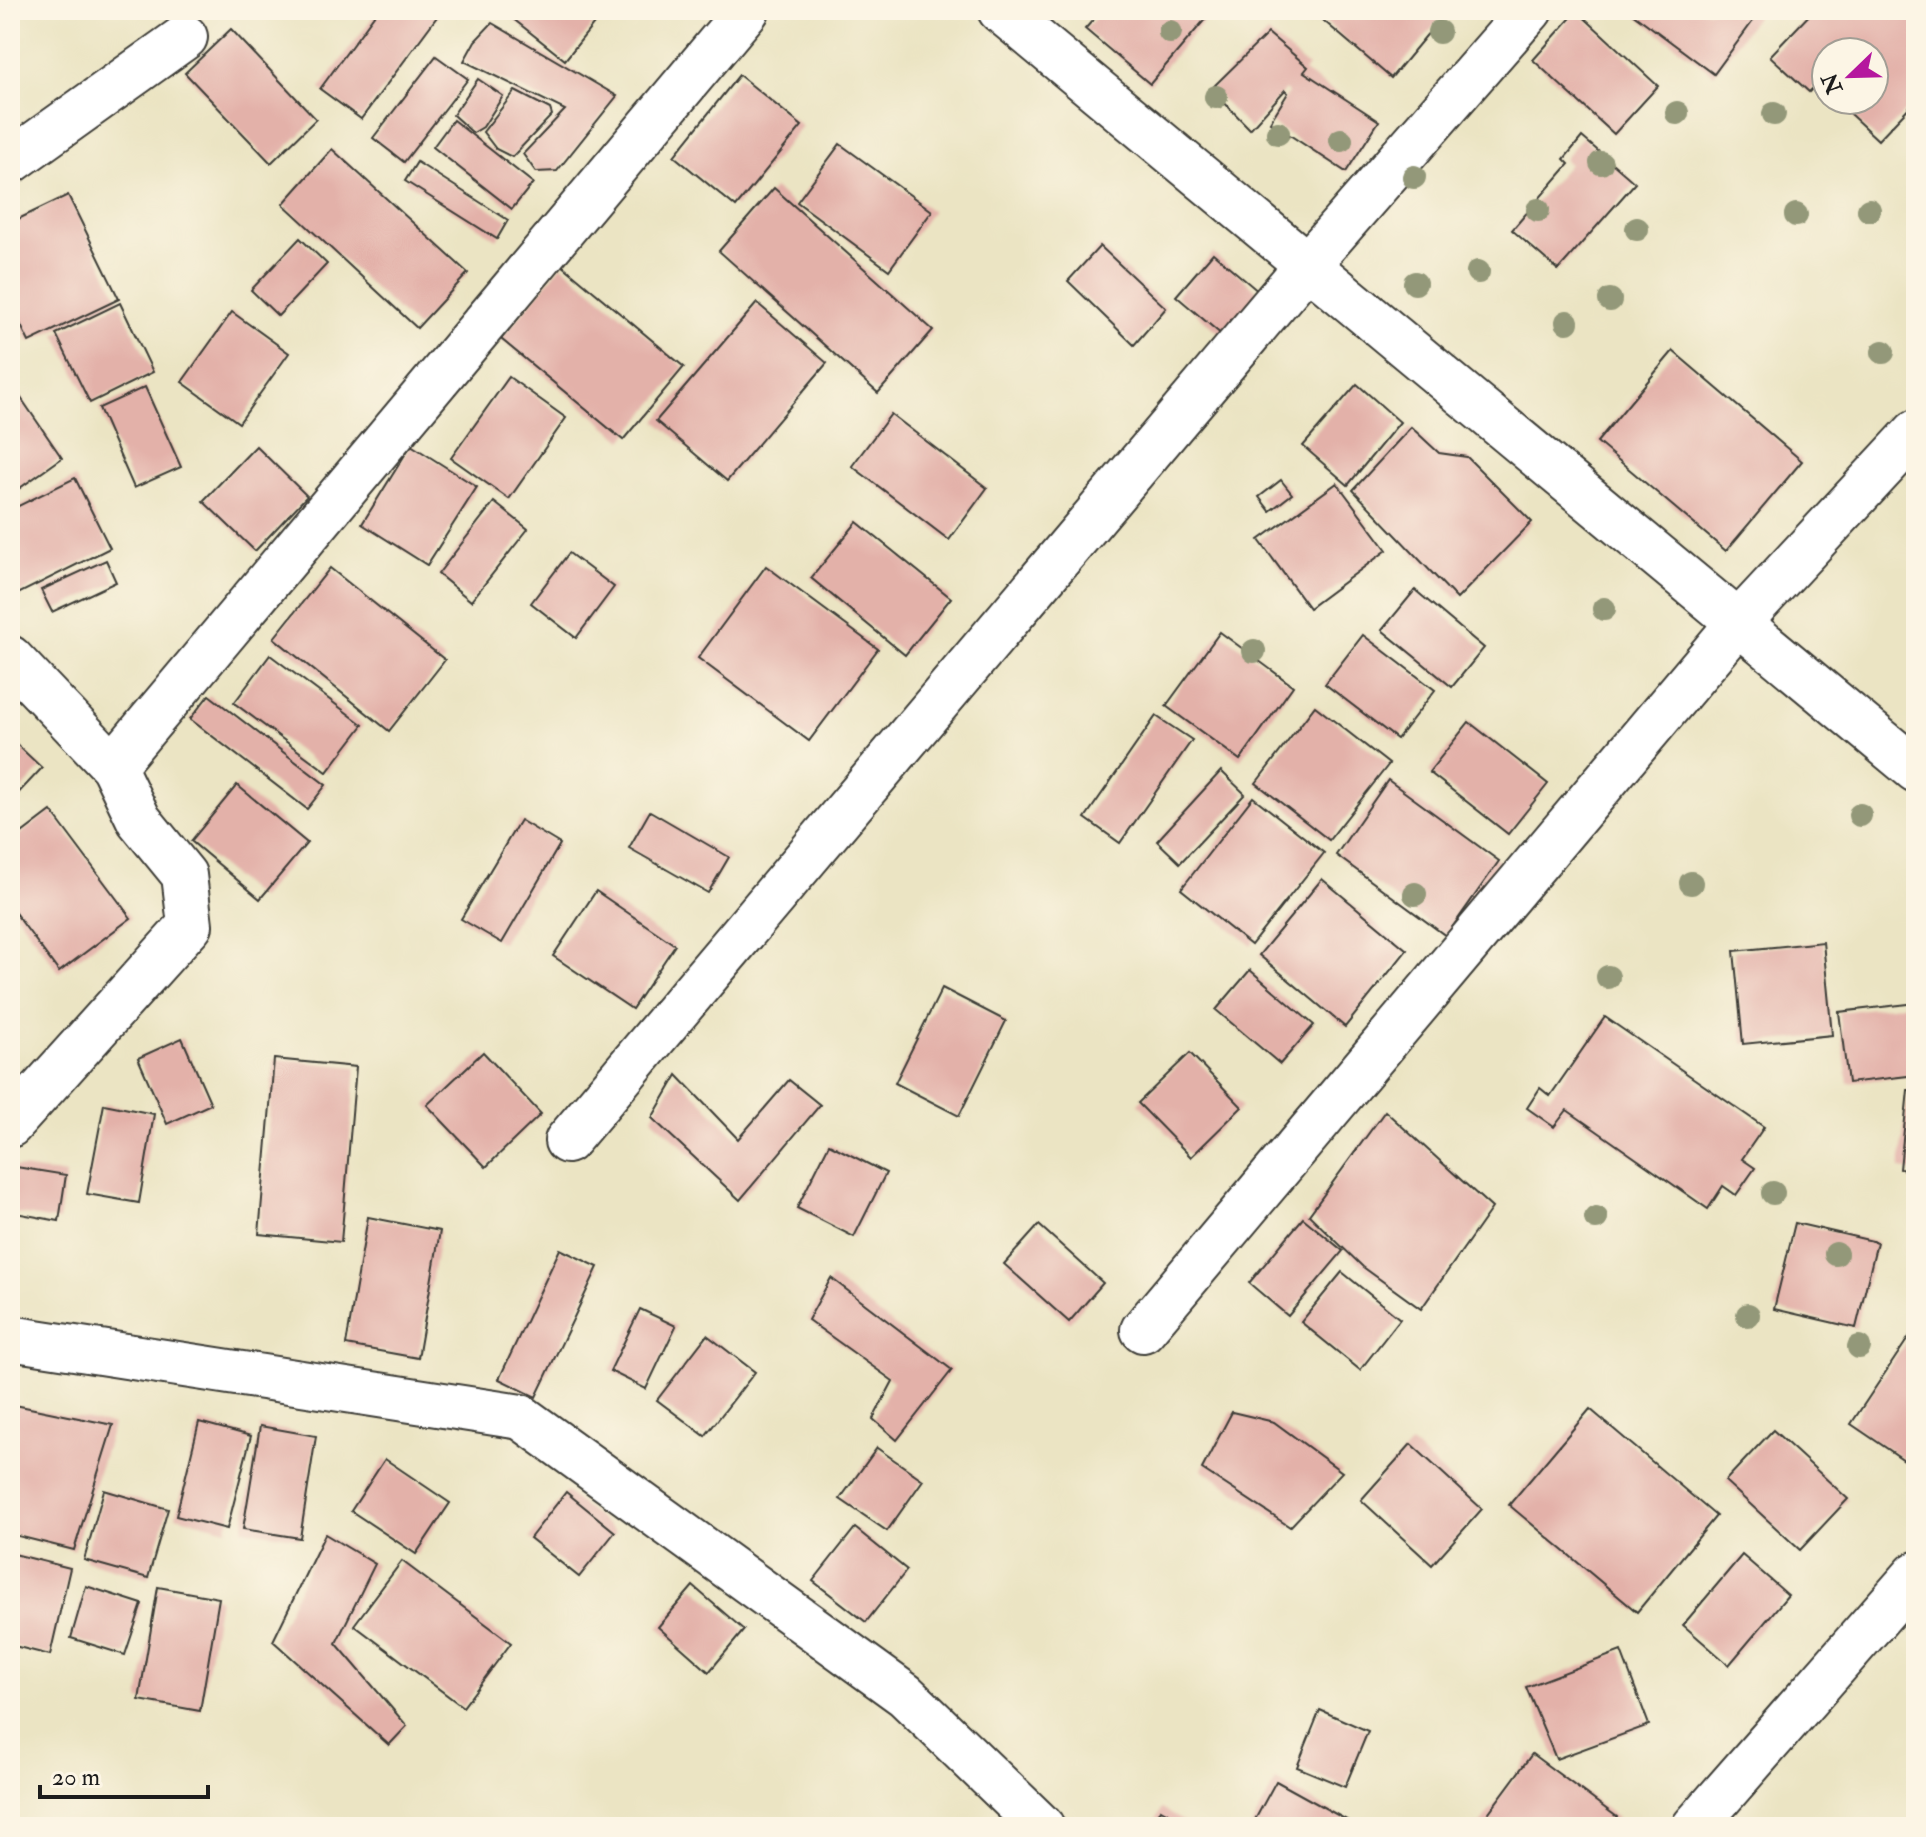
<svg xmlns="http://www.w3.org/2000/svg" width="1926" height="1837" viewBox="0 0 1926 1837" font-family="'IM FELL Double Pica',serif">
	<style>
		.building { fill: #e3b1a9 }
		.lines { fill: none; stroke-linecap: round; stroke-linejoin: round }
		.minor-casing { stroke: #3b3a35; stroke-width: 48 }
		.minor { stroke: #fff; stroke-width: 44 }
		.tree { fill: #939879 }
	</style>
	<rect width="100%" height="100%" fill="#fcf5e5"/>
	<filter id="ink" filterUnits="userSpaceOnUse"><feTurbulence type="fractalNoise" baseFrequency=".0125" numOctaves="2"/><feDisplacementMap in="SourceGraphic" scale="16" xChannelSelector="R" yChannelSelector="G"/><feConvolveMatrix kernelMatrix="1 2 1 2 8 2 1 2 1" color-interpolation-filters="sRGB"/></filter>
	<filter id="wash" filterUnits="userSpaceOnUse"><feTurbulence type="fractalNoise" baseFrequency=".006" numOctaves="4" result="noise"/><feDisplacementMap in="SourceGraphic" scale="32" xChannelSelector="R" yChannelSelector="G"/><feGaussianBlur stdDeviation="1.8" result="paint"/><feColorMatrix in="noise" values="0 0 0 0 0 0 0 0 0 0 0 0 0 0 0 0 0 1.4 0 .05"/><feComposite in="paint" operator="in"/></filter>
	<g filter="url(#wash)">
		<rect width="100%" height="100%" fill="#ebe4c3"/>
		<g id="blocks">
			<!-- building -->
			<g class="building">
				<path d="M378,10H442L361,119L320,89Z"/>
				<path d="M502,10H587L598,19L565,60Z"/>
				<path d="M1102,10H1213L1150,84L1085,29Z"/>
				<path d="M1311,10H1442L1445,13L1391,78Z"/>
				<path d="M1628,10H1761L1714,74Z"/>
				<path d="M1814,10H1916V100L1878,140L1835,100H1874V52H1826V92L1817,84L1809,92L1770,56Z"/>
				<path d="M1577,11L1658,86L1614,134L1533,60Z"/>
				<path d="M492,23L617,96L557,171L536,172L523,154L565,110L464,61L475,41Z"/>
				<path d="M231,29L316,119L271,163L185,73Z"/>
				<path d="M1268,33L1308,67L1304,72L1379,121L1346,172L1270,122L1288,93L1285,90L1250,129L1211,89Z"/>
				<path d="M436,56L468,79L404,162L373,138Z"/>
				<path d="M739,75L802,126L736,207L674,156Z"/>
				<path d="M478,79L503,96L483,127L473,133L453,115Z"/>
				<path d="M515,91L550,109L552,115L512,157L496,149L483,132Z"/>
				<path d="M453,120L533,183L512,209L433,147Z"/>
				<path d="M1582,137L1635,183L1558,270L1512,230L1569,164L1564,159Z"/>
				<path d="M840,144L932,211L889,270L797,202Z"/>
				<path d="M332,149L468,273L417,328L283,204Z"/>
				<path d="M417,162L508,220L497,239L405,181Z"/>
				<path d="M774,188L933,330L878,393L719,251Z"/>
				<path d="M68,195L119,299L29,342L10,303V223Z"/>
				<path d="M300,238L327,264L278,316L251,290Z"/>
				<path d="M1100,246L1166,308L1134,345L1068,281Z"/>
				<path d="M1213,253L1259,292L1222,335L1176,296Z"/>
				<path d="M562,265L684,367L623,440L501,339Z"/>
				<path d="M120,303L153,372L90,403L56,334Z"/>
				<path d="M757,303L827,363L727,481L656,421Z"/>
				<path d="M232,312L289,353L239,423L182,382Z"/>
				<path d="M1673,351L1802,461L1726,551L1597,442Z"/>
				<path d="M509,377L566,418L509,499L451,458Z"/>
				<path d="M10,382L62,458L10,495Z"/>
				<path d="M1357,384L1400,422L1348,485L1303,446Z"/>
				<path d="M145,387L181,467L134,488L99,408Z"/>
				<path d="M891,414L987,488L949,540L852,466Z"/>
				<path d="M1411,427L1439,453L1467,457L1532,522L1457,599L1353,490Z"/>
				<path d="M411,445L477,487L427,565L362,524Z"/>
				<path d="M256,446L307,496L255,551L203,501Z"/>
				<path d="M75,478L110,548L10,598V510Z"/>
				<path d="M1281,480L1292,494L1270,511L1259,497Z"/>
				<path d="M1337,483L1387,550L1309,608L1259,540Z"/>
				<path d="M494,502L528,529L471,601L438,574Z"/>
				<path d="M857,522L951,598L905,655L811,578Z"/>
				<path d="M569,553L614,587L576,638L531,603Z"/>
				<path d="M106,560L116,582L52,612L41,590Z"/>
				<path d="M766,566L878,649L809,741L698,658Z"/>
				<path d="M330,568L445,660L389,731L274,638Z"/>
				<path d="M1415,590L1484,648L1452,687L1382,630Z"/>
				<path d="M1220,632L1293,686L1240,760L1166,706Z"/>
				<path d="M1363,635L1435,690L1397,739L1325,684Z"/>
				<path d="M270,655L363,725L327,772L234,703Z"/>
				<path d="M209,695L326,785L307,809L190,719Z"/>
				<path d="M1315,706L1389,764L1329,840L1256,783Z"/>
				<path d="M1156,716L1192,740L1120,843L1085,818Z"/>
				<path d="M1469,722L1548,784L1508,834L1429,772Z"/>
				<path d="M10,738L42,768L10,802Z"/>
				<path d="M1221,771L1245,794L1180,863L1157,841Z"/>
				<path d="M1388,780L1499,861L1446,936L1336,855Z"/>
				<path d="M237,785L307,843L260,899L191,841Z"/>
				<path d="M1253,797L1324,853L1251,945L1181,889Z"/>
				<path d="M51,811L131,918L59,972L10,906V842Z"/>
				<path d="M650,811L729,857L708,893L629,848Z"/>
				<path d="M520,820L560,844L502,943L461,919Z"/>
				<path d="M1322,879L1407,950L1345,1027L1259,955Z"/>
				<path d="M596,891L675,945L632,1009L553,956Z"/>
				<path d="M1823,942L1832,1035L1743,1044L1734,951Z"/>
				<path d="M1250,970L1314,1025L1280,1064L1216,1010Z"/>
				<path d="M942,988L1006,1021L959,1116L895,1083Z"/>
				<path d="M1916,1003V1075L1848,1083L1839,1012Z"/>
				<path d="M1605,1017L1764,1127L1742,1159L1755,1168L1736,1195L1723,1186L1708,1209L1567,1110L1554,1127L1527,1108L1540,1088L1550,1096Z"/>
				<path d="M182,1038L211,1104L167,1124L138,1058Z"/>
				<path d="M483,1052L541,1114L486,1167L427,1105Z"/>
				<path d="M1190,1053L1242,1107L1191,1157L1138,1103Z"/>
				<path d="M274,1059L356,1067L341,1242L259,1234Z"/>
				<path d="M677,1075L738,1139L789,1080L820,1105L740,1200L652,1118Z"/>
				<path d="M1908,1090H1916V1171L1900,1169Z"/>
				<path d="M104,1104L154,1114L139,1203L87,1194Z"/>
				<path d="M1385,1111L1492,1208L1421,1309L1363,1267L1309,1215Z"/>
				<path d="M829,1144L886,1173L854,1237L797,1208Z"/>
				<path d="M10,1166L66,1175L59,1221L10,1212Z"/>
				<path d="M368,1217L440,1231L418,1358L346,1345Z"/>
				<path d="M1303,1218L1343,1251L1288,1316L1249,1283Z"/>
				<path d="M1795,1223L1877,1242L1856,1328L1774,1309Z"/>
				<path d="M1039,1225L1103,1283L1069,1322L1004,1264Z"/>
				<path d="M560,1249L598,1267L536,1397L499,1379Z"/>
				<path d="M1342,1272L1400,1319L1360,1370L1301,1322Z"/>
				<path d="M831,1278L952,1370L897,1440L873,1419L893,1381L808,1320Z"/>
				<path d="M640,1309L676,1326L646,1389L610,1371Z"/>
				<path d="M1911,1334L1916,1337V1468L1851,1424Z"/>
				<path d="M707,1335L755,1372L705,1436L657,1400Z"/>
				<path d="M10,1404L113,1425L74,1550L10,1534Z"/>
				<path d="M1590,1409L1716,1516L1637,1612L1509,1505Z"/>
				<path d="M1232,1412L1274,1422L1342,1472L1290,1527L1202,1469Z"/>
				<path d="M199,1422L251,1436L227,1529L176,1516Z"/>
				<path d="M260,1426L316,1436L300,1538L243,1529Z"/>
				<path d="M1773,1430L1848,1499L1800,1550L1725,1481Z"/>
				<path d="M1411,1444L1482,1509L1432,1565L1361,1500Z"/>
				<path d="M877,1448L923,1480L887,1531L840,1499Z"/>
				<path d="M385,1459L450,1503L416,1554L351,1511Z"/>
				<path d="M104,1490L168,1509L148,1578L84,1560Z"/>
				<path d="M566,1492L615,1532L579,1577L530,1538Z"/>
				<path d="M855,1528L907,1570L866,1622L813,1581Z"/>
				<path d="M325,1534L375,1564L336,1643L407,1726L389,1745L273,1641Z"/>
				<path d="M10,1553L70,1568L50,1655L10,1645Z"/>
				<path d="M1742,1555L1788,1595L1729,1665L1683,1625Z"/>
				<path d="M402,1561L511,1643L463,1707L354,1625Z"/>
				<path d="M86,1586L142,1604L125,1655L71,1638Z"/>
				<path d="M693,1586L744,1630L709,1672L658,1627Z"/>
				<path d="M158,1587L219,1598L200,1711L139,1700Z"/>
				<path d="M1621,1651L1649,1725L1556,1759L1526,1687Z"/>
				<path d="M1320,1710L1368,1731L1345,1787L1297,1767Z"/>
				<path d="M1532,1754L1617,1817L1611,1827H1478Z"/>
				<path d="M1276,1781L1352,1823L1350,1827H1251Z"/>
				<path d="M1161,1809L1193,1827H1152Z"/>
			</g>
		</g>
	</g>
	<g filter="url(#ink)">
		<use href="#blocks" fill-opacity="0" stroke="#3b3a35" stroke-width="2"/>
		<g class="lines">
			<!-- minor casing -->
			<g class="minor-casing">
				<g id="minor">
					<path d="M1000,10L1916,770"/>
					<path d="M10,162L185,37"/>
					<path d="M10,658L113,766L139,820L184,875L190,925L10,1125"/>
					<path d="M113,766L747,10"/>
					<path d="M567,1141L1308,264L1530,10"/>
					<path d="M1143,1330L1740,621L1916,432"/>
					<path d="M10,1338L521,1417L905,1695L1042,1827"/>
					<path d="M1694,1827L1916,1574"/>
				</g>
			</g>
			<!-- minor -->
			<use href="#minor" class="minor"/>
		</g>
		<!-- trees -->
		<g class="tree">
			<circle cx="1170" cy="32" r="12"/>
			<circle cx="1439" cy="32" r="12"/>
			<circle cx="1216" cy="97" r="12"/>
			<circle cx="1677" cy="113" r="12"/>
			<circle cx="1774" cy="114" r="12"/>
			<circle cx="1278" cy="133" r="12"/>
			<circle cx="1341" cy="140" r="12"/>
			<circle cx="1601" cy="163" r="12"/>
			<circle cx="1414" cy="177" r="12"/>
			<circle cx="1538" cy="210" r="12"/>
			<circle cx="1869" cy="210" r="12"/>
			<circle cx="1796" cy="215" r="12"/>
			<circle cx="1637" cy="229" r="12"/>
			<circle cx="1478" cy="272" r="12"/>
			<circle cx="1415" cy="283" r="12"/>
			<circle cx="1610" cy="300" r="12"/>
			<circle cx="1567" cy="322" r="12"/>
			<circle cx="1883" cy="352" r="12"/>
			<circle cx="1604" cy="609" r="12"/>
			<circle cx="1254" cy="651" r="12"/>
			<circle cx="1860" cy="815" r="12"/>
			<circle cx="1691" cy="883" r="12"/>
			<circle cx="1415" cy="894" r="12"/>
			<circle cx="1608" cy="977" r="12"/>
			<circle cx="1773" cy="1193" r="12"/>
			<circle cx="1596" cy="1218" r="12"/>
			<circle cx="1836" cy="1254" r="12"/>
			<circle cx="1748" cy="1315" r="12"/>
			<circle cx="1859" cy="1347" r="12"/>
		</g>
	</g>
	<!-- margin -->
	<rect width="1926" height="1837" fill="none" stroke="#fcf5e5" stroke-width="40"/>
	<!-- north arrow -->
	<g transform="translate(1850 76) rotate(247)"><circle r="38" fill="#fcf5e5" stroke="#a29e95" stroke-width="2"/>
	<path d="M0-6L14 30L0 20L-14 30Z" fill="#b5179e"/>
	<text y="-12" font-size="22" font-weight="bold" text-anchor="middle" fill="#1c1c1c">N</text>
	</g>
	<!-- scale -->
	<path d="M40 1785v12h168v-12" fill="none" stroke="#1c1c1c" stroke-width="4"/>
	<text x="52" y="1785" font-size="24" fill="#1c1c1c" stroke="#fcf5e5" stroke-width="6" paint-order="stroke">20 m</text>
</svg>
